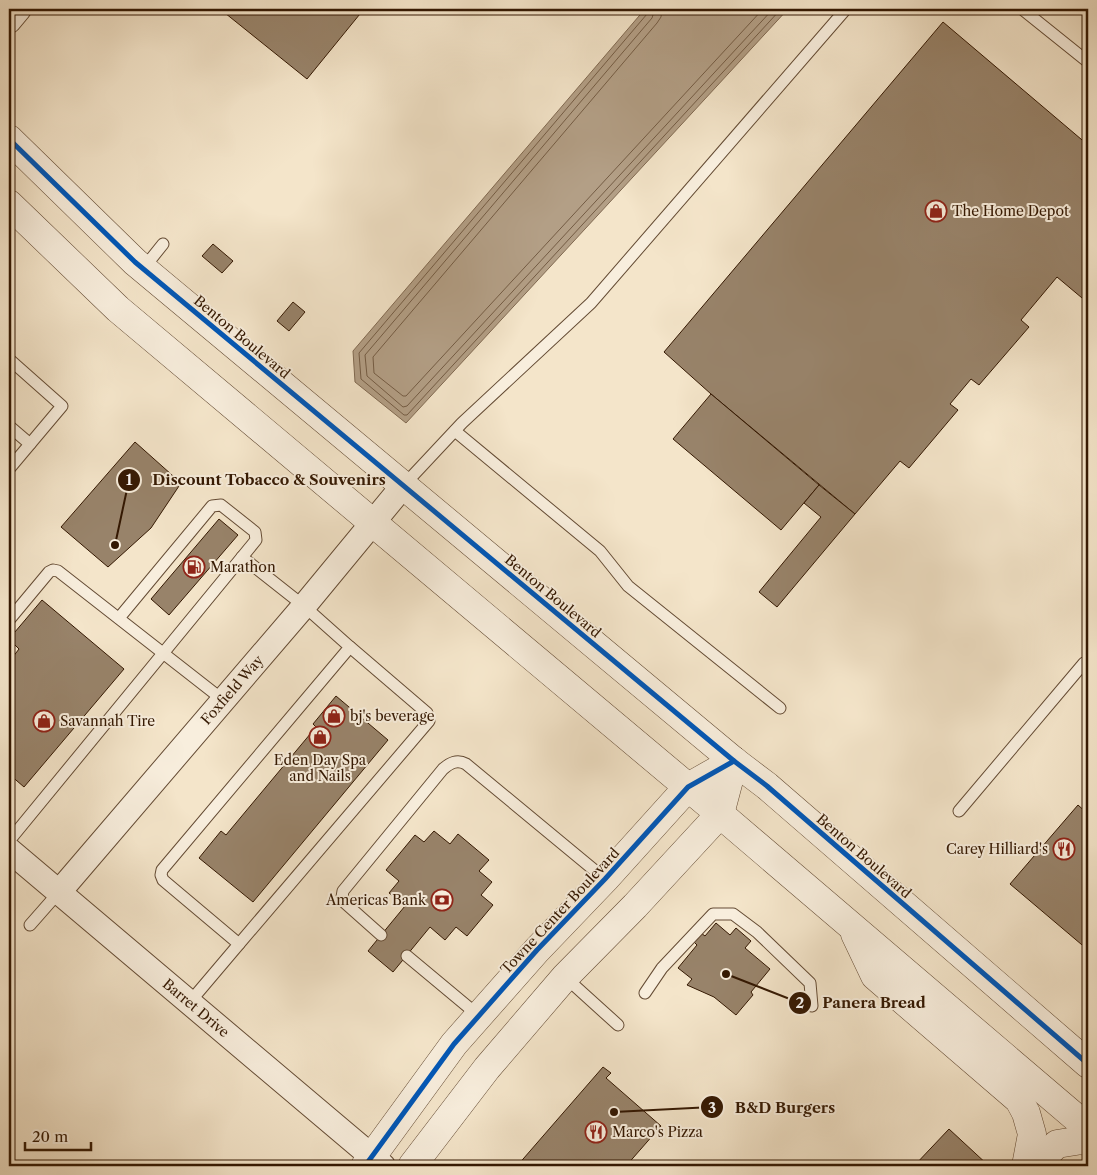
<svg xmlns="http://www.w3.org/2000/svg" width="1097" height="1175" viewBox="0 0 1097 1175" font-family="'Libre Caslon Text',serif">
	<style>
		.water { fill: #b39f86; stroke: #806951 }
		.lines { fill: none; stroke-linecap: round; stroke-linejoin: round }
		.shore { stroke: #745c44; stroke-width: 1 }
		.building { fill: #98836a; stroke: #341802 }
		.service-casing { stroke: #644b34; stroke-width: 13 }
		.minor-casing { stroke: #644b34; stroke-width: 26 }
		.tertiary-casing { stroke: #644b34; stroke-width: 29 }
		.service { stroke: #f8eedd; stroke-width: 11 }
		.minor { stroke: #f8eedd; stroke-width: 24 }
		.tertiary { stroke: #f8eedd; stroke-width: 28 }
		.cycleway-casing { stroke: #f8eedd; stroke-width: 8 }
		.cycleway { stroke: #0057b8; stroke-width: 5 }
		.labels { text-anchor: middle; stroke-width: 4; stroke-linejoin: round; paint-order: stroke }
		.poi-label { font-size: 14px; fill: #341802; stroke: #f8eedd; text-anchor: start }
		.street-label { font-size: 14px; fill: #341802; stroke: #f8eedd }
		.leader { fill: none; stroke: #341802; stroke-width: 2 }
		.callout-dot { fill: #341802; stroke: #f8eedd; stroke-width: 2 }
		.mark-label { font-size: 15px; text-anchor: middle; font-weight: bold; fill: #fff }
		.callout-label { font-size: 15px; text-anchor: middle; font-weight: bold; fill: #341802; stroke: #f8eedd; stroke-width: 4; stroke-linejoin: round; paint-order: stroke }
	</style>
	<rect width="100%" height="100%" fill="#f4e5ca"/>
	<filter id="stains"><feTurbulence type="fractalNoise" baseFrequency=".004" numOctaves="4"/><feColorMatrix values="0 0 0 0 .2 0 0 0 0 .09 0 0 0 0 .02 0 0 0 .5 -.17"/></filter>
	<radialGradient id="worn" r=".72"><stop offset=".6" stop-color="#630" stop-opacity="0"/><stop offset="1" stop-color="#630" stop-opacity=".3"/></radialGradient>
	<!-- water -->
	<path class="water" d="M645,9H788L406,423L355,382L353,351Z"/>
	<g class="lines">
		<!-- shore -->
		<g class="shore">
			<path d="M648,9L647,14L359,353L361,379L404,415H407L781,9"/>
			<path d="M655,9L652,18L365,355L367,376L403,407L407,406L773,9"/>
			<path d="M662,9L661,17L657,23L373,357L374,373L403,396H406L763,9"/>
		</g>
	</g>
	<!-- building -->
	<g class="building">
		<path d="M220,9H364L307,79Z"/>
		<path d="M943,22L1088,145V303L1057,277L1021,320L1029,327L979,385L971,379L950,404L958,410L909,468L900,461L855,514L711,394L664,352Z"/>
		<path d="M213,244L233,261L222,273L202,256Z"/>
		<path d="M293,302L305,312L289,331L277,321Z"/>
		<path d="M711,394L819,485L781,530L673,439Z"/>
		<path d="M135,442L181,483L151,528L108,567L61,527Z"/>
		<path d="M819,485L855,514L777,607L759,592L821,517L804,503Z"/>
		<path d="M219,519L238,535L169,615L151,599Z"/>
		<path d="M42,600L124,669L24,787L9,774V662L19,649L9,639Z"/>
		<path d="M336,696L388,740L253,902L199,858L221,831L226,835L316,727L313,724Z"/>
		<path d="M1078,805L1088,814V950L1010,884Z"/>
		<path d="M434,831L450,844L458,834L489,860L479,871L492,882L481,895L493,905L467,936L456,927L445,940L430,927L393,972L368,951L405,906L389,893L399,881L386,870L415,835L424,842Z"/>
		<path d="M716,923L730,935L736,928L751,941L745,948L770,969L751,992L753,995L736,1015L714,997L687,985L692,979L678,968L697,945L693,941L701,933L705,936Z"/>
		<path d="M603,1067L611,1073L606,1078L661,1126L626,1166H517Z"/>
		<path d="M949,1129L989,1166H914Z"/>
	</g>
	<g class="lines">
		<!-- service casing -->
		<g class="service-casing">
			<g id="service">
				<path d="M1022,9L1088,62"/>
				<path d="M143,269L163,244"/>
				<path d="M9,359L62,406L9,469"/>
				<path d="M9,426L30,444"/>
				<path d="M455,431L600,551L628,586L780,708"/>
				<path d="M403,486L462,423L591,303L846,9"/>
				<path d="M9,620L49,572L53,570L58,571L223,700"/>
				<path d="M959,811L1084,663"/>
				<path d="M9,841L256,540L255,532L221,505L212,506L119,618"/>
				<path d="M30,925L59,892"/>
				<path d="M381,935L345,903L342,897L343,891L443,769C450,763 457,759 466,764L605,879"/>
				<path d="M239,944L429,721L427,713L350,647"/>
				<path d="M407,956L479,1016"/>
				<path d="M565,977L618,1025"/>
				<path d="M645,993L662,968L713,914H733L757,932L810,983L812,1006"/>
				<path d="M189,1003L239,944L163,880L161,875L162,870L350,647L304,606L242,557"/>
			</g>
		</g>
		<!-- minor casing -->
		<g class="minor-casing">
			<g id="minor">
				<path d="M9,21L19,9"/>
				<path d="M9,850L383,1166"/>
				<path d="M59,892L304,606L403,486"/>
			</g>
		</g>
		<!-- tertiary casing -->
		<g class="tertiary-casing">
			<g id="tertiary">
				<path d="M9,139L135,262L734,761L767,786L1088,1064"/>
				<path d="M9,204L118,309L720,814L1088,1128"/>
				<path d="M855,934L875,976L1019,1100L1026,1113L1032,1134L1026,1166"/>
				<path d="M365,1166L454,1044L537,950L605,879L688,787L734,761"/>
				<path d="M412,1166L487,1068L565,977L635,906L720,814L734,761"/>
				<path d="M1034,1166L1057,1144L1082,1140L1088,1142"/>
			</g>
		</g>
		<!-- service -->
		<use href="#service" class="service"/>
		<!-- minor -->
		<use href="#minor" class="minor"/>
		<!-- tertiary -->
		<use href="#tertiary" class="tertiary"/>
		<!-- cycleway casing -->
		<g class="cycleway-casing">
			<g id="cycleway">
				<path d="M9,139L135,262L734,761L767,786L1088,1064"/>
				<path d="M365,1166L454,1044L537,950L605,879L688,787L734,761"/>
			</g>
		</g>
		<!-- cycleway -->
		<use href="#cycleway" class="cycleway"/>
	</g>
	<!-- icons -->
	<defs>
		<g id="shop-ring" transform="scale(1.125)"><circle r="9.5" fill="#f8eedd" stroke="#8f2418" stroke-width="1.5"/><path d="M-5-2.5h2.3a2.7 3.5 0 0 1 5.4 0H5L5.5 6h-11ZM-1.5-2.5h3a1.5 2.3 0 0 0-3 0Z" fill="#8f2418"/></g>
		<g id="fuel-ring" transform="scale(1.125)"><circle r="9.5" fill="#f8eedd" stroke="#8f2418" stroke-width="1.5"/><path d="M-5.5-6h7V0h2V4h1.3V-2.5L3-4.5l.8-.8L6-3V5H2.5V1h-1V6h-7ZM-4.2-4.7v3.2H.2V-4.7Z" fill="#8f2418"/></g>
		<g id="restaurant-ring" transform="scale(1.125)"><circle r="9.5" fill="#f8eedd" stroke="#8f2418" stroke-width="1.5"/><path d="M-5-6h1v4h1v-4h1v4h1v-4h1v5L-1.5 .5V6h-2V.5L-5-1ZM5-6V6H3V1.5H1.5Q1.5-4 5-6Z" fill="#8f2418"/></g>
		<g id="bank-ring" transform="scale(1.125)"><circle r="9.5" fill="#f8eedd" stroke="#8f2418" stroke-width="1.5"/><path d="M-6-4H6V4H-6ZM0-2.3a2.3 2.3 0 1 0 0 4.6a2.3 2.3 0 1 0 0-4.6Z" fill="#8f2418"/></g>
	</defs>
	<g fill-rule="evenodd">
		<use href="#shop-ring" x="936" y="211"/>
		<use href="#fuel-ring" x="194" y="567"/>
		<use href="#shop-ring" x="334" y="716"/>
		<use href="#shop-ring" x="44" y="721"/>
		<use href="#shop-ring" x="320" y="737"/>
		<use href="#restaurant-ring" x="1064" y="849"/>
		<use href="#bank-ring" x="442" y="900"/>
		<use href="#restaurant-ring" x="596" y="1132"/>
	</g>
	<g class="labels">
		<!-- poi labels -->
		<g class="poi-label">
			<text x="952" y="216">The Home Depot</text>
			<text x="210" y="572">Marathon</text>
			<text x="350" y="721">bj's beverage</text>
			<text x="60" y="726">Savannah Tire</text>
			<text x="320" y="765" text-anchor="middle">Eden Day Spa<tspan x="320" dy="16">and Nails</tspan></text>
			<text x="1048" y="854" text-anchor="end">Carey Hilliard's</text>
			<text x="426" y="905" text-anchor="end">Americas Bank</text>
			<text x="612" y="1137">Marco's Pizza</text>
		</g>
		<!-- street labels -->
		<g class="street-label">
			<text transform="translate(242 337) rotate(40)" y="5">Benton Boulevard</text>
			<text transform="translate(553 596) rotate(40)" y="5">Benton Boulevard</text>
			<text transform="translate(232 690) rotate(-49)" y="5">Foxfield Way</text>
			<text transform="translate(864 856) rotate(41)" y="5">Benton Boulevard</text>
			<text transform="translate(560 911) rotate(-47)" y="5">Towne Center Boulevard</text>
			<text transform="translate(196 1008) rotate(40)" y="5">Barret Drive</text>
		</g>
	</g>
	<!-- callouts -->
	<path class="leader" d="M115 545L129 480M726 974L800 1003M614 1112L712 1107"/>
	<g class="callout-dot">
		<circle cx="115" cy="545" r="5"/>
		<circle cx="726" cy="974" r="5"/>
		<circle cx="614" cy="1112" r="5"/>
		<circle cx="129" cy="480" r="12"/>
		<circle cx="800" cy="1003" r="12"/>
		<circle cx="712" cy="1107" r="12"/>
	</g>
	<g class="mark-label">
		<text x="129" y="485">1</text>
		<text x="800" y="1008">2</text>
		<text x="712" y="1113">3</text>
	</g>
	<g class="callout-label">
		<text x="269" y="485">Discount Tobacco &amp; Souvenirs</text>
		<text x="874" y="1008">Panera Bread</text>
		<text x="785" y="1113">B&amp;D Burgers</text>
	</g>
	<!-- margin -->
	<rect width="1097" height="1175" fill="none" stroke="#f4e5ca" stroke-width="30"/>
	<rect x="10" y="10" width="1077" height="1155" fill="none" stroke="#341802" stroke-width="2.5"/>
	<rect x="15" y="15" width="1067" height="1145" fill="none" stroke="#341802"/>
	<!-- scale -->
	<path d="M25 1142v8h66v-8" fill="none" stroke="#341802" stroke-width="2.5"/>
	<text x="32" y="1142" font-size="15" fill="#341802" stroke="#f8eedd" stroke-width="4" paint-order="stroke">20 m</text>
	<rect width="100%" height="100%" filter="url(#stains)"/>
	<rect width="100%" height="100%" fill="url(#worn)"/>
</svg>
